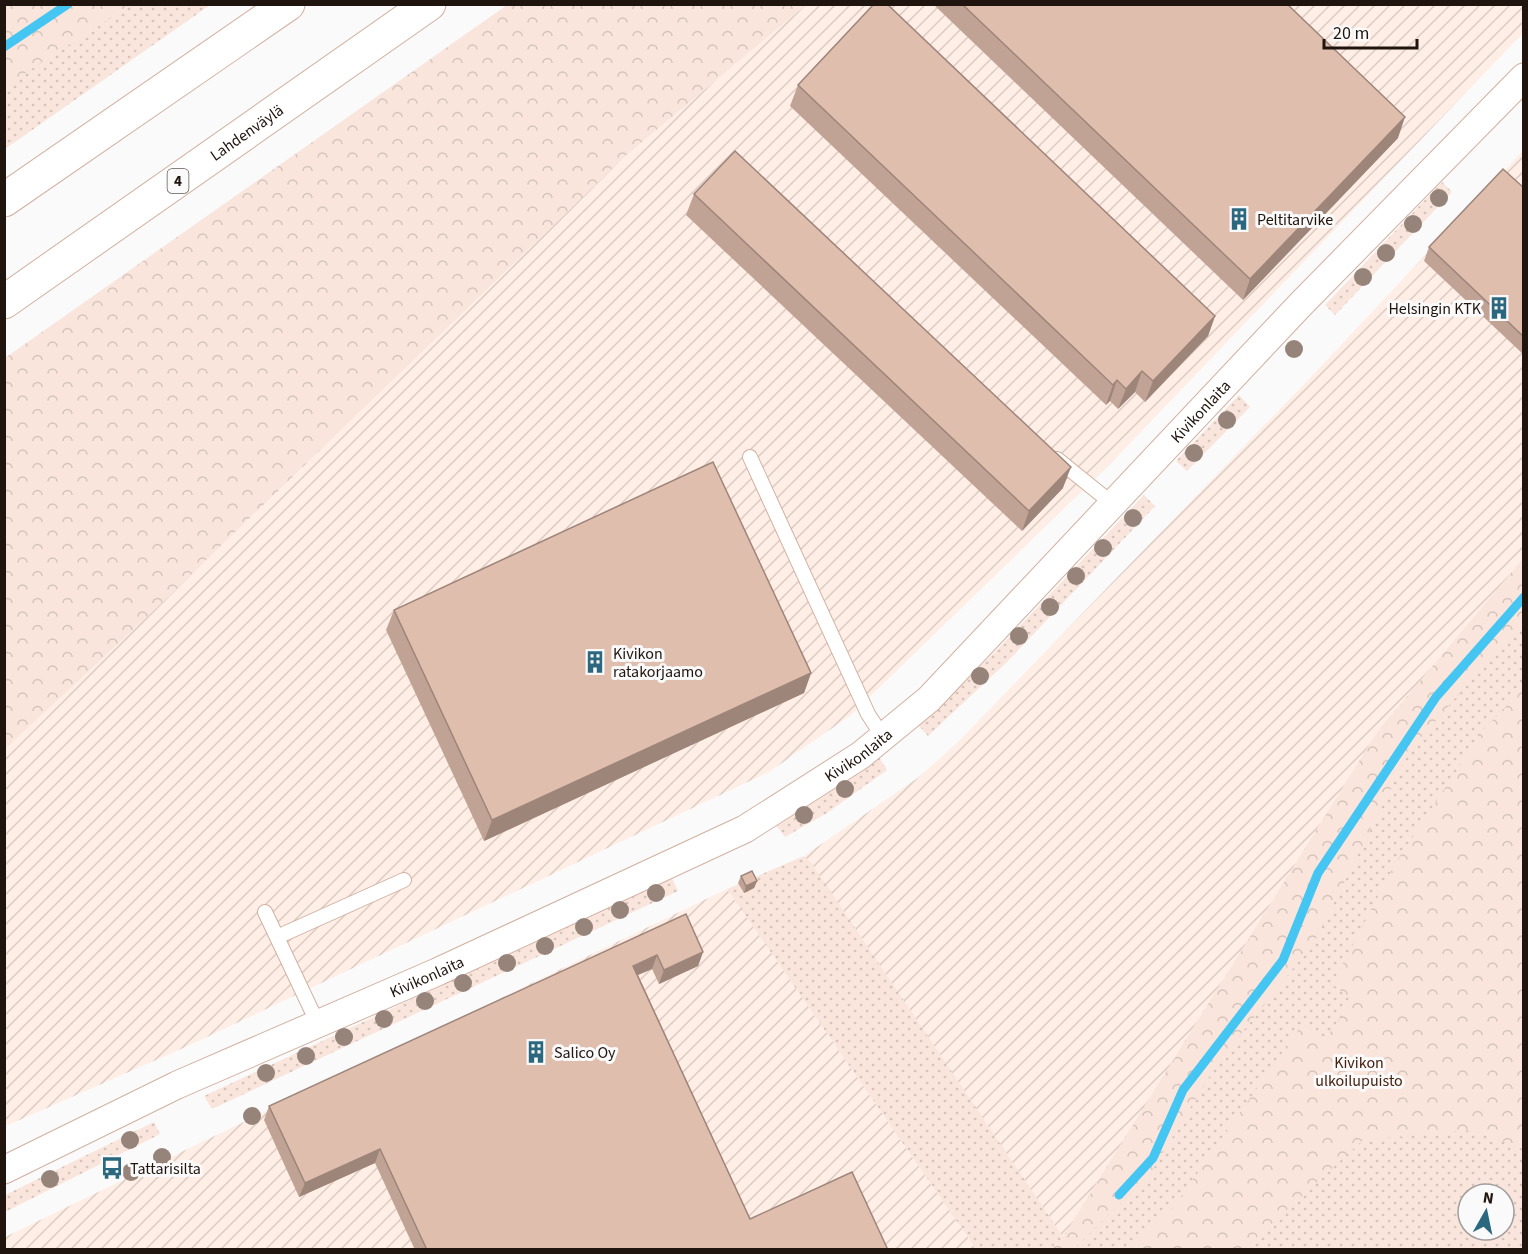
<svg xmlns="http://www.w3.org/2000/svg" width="1528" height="1254" viewBox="0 0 1528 1254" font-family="'Source Sans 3',sans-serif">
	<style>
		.industrial { fill: url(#industrial-furrows) }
		.grass { fill: url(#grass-dots); fill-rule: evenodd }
		.forest { fill: url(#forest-crowns) }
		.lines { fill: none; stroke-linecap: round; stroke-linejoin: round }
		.stream { stroke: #45c5f2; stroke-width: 9 }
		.service-casing { stroke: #d2b0a0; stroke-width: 16 }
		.minor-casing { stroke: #d2b0a0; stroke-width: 29 }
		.motorway-casing { stroke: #d2b0a0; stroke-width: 35 }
		.service { stroke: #fff; stroke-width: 14 }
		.minor { stroke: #fff; stroke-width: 27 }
		.motorway { stroke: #fff; stroke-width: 33 }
		.tree { fill: #968379 }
		.wall { fill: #c1a396 }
		.shaded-wall { fill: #9d857a }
		.building { fill: #e0beae; stroke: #9d857a; stroke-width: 1.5 }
		.labels { text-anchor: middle; stroke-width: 6; stroke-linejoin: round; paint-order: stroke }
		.shield { fill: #fafafa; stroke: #615955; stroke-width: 1.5 }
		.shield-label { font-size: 15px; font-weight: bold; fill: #20140e }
		.street-label { font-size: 16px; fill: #20140e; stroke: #fafafa }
		.poi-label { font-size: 16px; fill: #20140e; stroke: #fafafa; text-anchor: start }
		.park-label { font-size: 16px; fill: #45220f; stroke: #fafafa }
	</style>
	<defs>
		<pattern id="industrial-furrows" width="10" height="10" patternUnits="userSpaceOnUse" patternTransform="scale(1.5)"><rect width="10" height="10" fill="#ffeee5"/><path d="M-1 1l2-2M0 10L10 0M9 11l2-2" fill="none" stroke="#dacbc3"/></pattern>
		<pattern id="grass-dots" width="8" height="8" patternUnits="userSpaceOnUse" patternTransform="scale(1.5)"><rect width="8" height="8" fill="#f9e5dc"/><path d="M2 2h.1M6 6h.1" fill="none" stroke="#d5c4bc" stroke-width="1.8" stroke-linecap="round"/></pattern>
		<pattern id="forest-crowns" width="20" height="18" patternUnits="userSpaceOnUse" patternTransform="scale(1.5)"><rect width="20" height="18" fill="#f9e5dc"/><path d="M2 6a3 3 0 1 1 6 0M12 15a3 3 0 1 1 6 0" fill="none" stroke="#d5c4bc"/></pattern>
	</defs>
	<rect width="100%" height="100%" fill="#fafafa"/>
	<!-- industrial -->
	<g class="industrial">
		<path d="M806,5H1523V33L1110,464L851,715L769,772L190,1045L8,1125L4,1124V749L167,598L623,158Z"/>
		<path d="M1523,151V559L1378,731L1063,1238L804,856L919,777L959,741L1311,377Z"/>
		<path d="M727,889L976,1249L5,1250V1237Z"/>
	</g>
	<!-- grass -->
	<g class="grass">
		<path d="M131,5H210L5,149L4,86Z"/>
		<path d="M1442,182L1452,192L1335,315L1325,305Z"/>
		<path d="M1239,395L1250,407L1187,471L1176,461Z"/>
		<path d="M1144,495L1155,506L1008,661L928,736L919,726L996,651Z"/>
		<path d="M1523,559V1249H976L727,889L804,856L812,864L1063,1237L1378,731ZM1468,1194H1504V1230H1468Z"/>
		<path d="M879,757L887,770L827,813L785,837L777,826Z"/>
		<path d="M672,878L678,891L212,1109L204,1096Z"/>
		<path d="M154,1122L160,1134L5,1212V1195Z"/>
	</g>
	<!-- forest -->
	<g class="forest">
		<path d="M5,4H131V5L5,86Z"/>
		<path d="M507,5H806L623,158L167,598L5,749V358Z"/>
		<path d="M1523,559V621L1410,750L1315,941L1217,1064L1150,1174L1074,1249H1049L1063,1238L1378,731Z"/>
		<path d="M1523,689V1149L1473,1130L1363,1140L1244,1249H1123L1172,1209L1303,1023L1326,1038L1353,1000L1332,984L1396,862L1484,729Z"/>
	</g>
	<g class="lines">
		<!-- stream -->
		<g class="stream">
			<path d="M4,47L68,4"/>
			<path d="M1119,1195L1153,1158L1183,1090L1283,960L1318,873L1436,697L1524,597"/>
		</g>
		<!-- service casing -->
		<g class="service-casing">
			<g id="service">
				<path d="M750,457L868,714L883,737"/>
				<path d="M1057,459L1114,505"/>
				<path d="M265,912L318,1024"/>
				<path d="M277,937L404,880"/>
			</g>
		</g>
		<!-- minor casing -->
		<g class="minor-casing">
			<g id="minor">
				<path id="s1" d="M4,1170L177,1085L437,972L745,829L861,755L929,699L1300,305L1524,77"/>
			</g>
		</g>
		<!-- motorway casing -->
		<g class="motorway-casing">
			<g id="motorway">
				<path d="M4,200L288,4"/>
				<path id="s2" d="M4,302L429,4"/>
			</g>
		</g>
		<!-- service -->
		<use href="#service" class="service"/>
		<!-- minor -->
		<use href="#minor" class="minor"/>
		<!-- motorway -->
		<use href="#motorway" class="motorway"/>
	</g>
	<!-- trees -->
	<g class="tree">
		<circle cx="1439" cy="198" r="9"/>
		<circle cx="1413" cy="224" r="9"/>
		<circle cx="1386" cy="253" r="9"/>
		<circle cx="1363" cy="277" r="9"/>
		<circle cx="1294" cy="349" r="9"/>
		<circle cx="1227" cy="420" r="9"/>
		<circle cx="1194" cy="453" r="9"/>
		<circle cx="1133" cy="518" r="9"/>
		<circle cx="1103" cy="548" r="9"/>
		<circle cx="1076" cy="576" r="9"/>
		<circle cx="1050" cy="607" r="9"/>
		<circle cx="1019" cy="636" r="9"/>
		<circle cx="980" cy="676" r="9"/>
		<circle cx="845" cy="789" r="9"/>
		<circle cx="804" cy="815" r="9"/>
		<circle cx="656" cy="893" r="9"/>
		<circle cx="620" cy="910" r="9"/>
		<circle cx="584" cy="927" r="9"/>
		<circle cx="545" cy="946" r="9"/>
		<circle cx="507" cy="963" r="9"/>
		<circle cx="463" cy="983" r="9"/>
		<circle cx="425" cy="1001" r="9"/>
		<circle cx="384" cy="1019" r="9"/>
		<circle cx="344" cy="1037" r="9"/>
		<circle cx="306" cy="1056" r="9"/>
		<circle cx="266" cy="1073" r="9"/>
		<circle cx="252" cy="1116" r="9"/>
		<circle cx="130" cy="1140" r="9"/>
		<circle cx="162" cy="1157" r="9"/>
		<circle cx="131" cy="1172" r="9"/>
		<circle cx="50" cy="1179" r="9"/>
	</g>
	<!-- wall -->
	<g class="wall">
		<path d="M933,4H1287L1398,138L1243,300Z"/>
		<path d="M798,85L1215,316L1208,336L1145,402L1135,392L1118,409L1110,401L1106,405L790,106Z"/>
		<path d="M1524,188V355L1424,261L1429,247Z"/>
		<path d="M694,194L1063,488L1022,531L686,215Z"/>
		<path d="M394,610L811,673L804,693L484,841L386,630Z"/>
		<path d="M741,876L757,881L754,888L744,893L738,883Z"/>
		<path d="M686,914L703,952L698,966L659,984L652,969L638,975L750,1219L888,1250H415L375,1163L299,1197L264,1120L269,1106Z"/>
	</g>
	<!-- shaded-wall -->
	<g class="shaded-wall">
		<path d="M1405,117L1398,138L1243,300L1250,279Z"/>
		<path d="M1215,316L1208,336L1145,402L1153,381Z"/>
		<path d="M1142,371L1135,392L1118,409L1126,389Z"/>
		<path d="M1117,380L1110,401L1106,405L1113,385Z"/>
		<path d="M1071,467L1063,488L1022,531L1029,511Z"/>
		<path d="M811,673L804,693L484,841L492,820Z"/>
		<path d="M757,881L754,888L744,893L746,886Z"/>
		<path d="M703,952L698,966L659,984L664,970Z"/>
		<path d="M657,955L652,969L628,979L633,966Z"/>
		<path d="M380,1149L375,1163L299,1197L305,1183Z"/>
	</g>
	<!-- building -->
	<g class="building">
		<path d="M874,4H887L1215,316L1153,381L1142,371L1126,389L1117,380L1113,385L798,85Z"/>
		<path d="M962,4H1287L1405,117L1250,279Z"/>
		<path d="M735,151L1071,467L1029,511L694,194Z"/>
		<path d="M1503,169L1524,188V337L1429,247Z"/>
		<path d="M713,462L811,673L492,820L394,610Z"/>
		<path d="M752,871L757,881L746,886L741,876Z"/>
		<path d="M686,914L703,952L664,970L657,955L633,966L750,1219L852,1172L888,1250H427L380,1149L305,1183L269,1106Z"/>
	</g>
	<!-- icons -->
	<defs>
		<g id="building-bare" transform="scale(1.8)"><path d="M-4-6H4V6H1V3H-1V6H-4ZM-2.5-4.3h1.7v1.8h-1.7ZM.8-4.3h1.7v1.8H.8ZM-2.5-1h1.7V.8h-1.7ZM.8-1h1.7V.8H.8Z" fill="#2b687f" stroke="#fafafa" stroke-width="2.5" paint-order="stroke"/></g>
		<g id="bus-bare" transform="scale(1.8)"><path d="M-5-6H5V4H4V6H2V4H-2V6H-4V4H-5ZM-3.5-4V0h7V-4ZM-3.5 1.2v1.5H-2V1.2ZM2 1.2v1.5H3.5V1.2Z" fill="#2b687f" stroke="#fafafa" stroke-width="2.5" paint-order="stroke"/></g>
	</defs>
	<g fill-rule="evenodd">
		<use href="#building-bare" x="1239" y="219"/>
		<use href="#building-bare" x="1499" y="308"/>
		<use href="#building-bare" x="595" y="662"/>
		<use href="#building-bare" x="536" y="1052"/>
		<use href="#bus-bare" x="112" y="1168"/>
	</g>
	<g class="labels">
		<!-- shield labels -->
		<rect class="shield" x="167.5" y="169" width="21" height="24" rx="4.5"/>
		<g class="shield-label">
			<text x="178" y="186">4</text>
		</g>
		<!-- street labels -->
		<g class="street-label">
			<text dy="6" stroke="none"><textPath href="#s2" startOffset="296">Lahdenväylä</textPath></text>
			<text dy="6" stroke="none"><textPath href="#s1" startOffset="1437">Kivikonlaita</textPath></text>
			<text dy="6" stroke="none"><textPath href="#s1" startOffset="951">Kivikonlaita</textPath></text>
			<text dy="6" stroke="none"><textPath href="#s1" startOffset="465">Kivikonlaita</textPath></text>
		</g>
		<!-- poi labels -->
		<g class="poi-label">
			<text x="1257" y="225">Peltitarvike</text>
			<text x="1481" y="314" text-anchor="end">Helsingin KTK</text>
			<text x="613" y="659">Kivikon<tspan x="613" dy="18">ratakorjaamo</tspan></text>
			<text x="554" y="1058">Salico Oy</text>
			<text x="130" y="1174">Tattarisilta</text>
		</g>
		<!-- park labels -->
		<g class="park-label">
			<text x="1359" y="1068">Kivikon<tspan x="1359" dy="18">ulkoilupuisto</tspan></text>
		</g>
	</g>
	<!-- border -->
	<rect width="1528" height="1254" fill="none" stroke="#20140e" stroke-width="12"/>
	<!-- north arrow -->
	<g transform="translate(1486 1212) rotate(9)"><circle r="28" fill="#fafafa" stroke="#a39e9c" stroke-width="1.5"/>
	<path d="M0-4.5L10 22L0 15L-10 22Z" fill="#2b687f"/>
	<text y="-9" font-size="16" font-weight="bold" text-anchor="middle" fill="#20140e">N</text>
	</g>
	<!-- scale -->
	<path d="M1324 39v9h93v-9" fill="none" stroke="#20140e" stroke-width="3"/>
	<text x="1333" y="39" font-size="18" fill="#20140e" stroke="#fafafa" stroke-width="4.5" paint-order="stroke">20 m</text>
</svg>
